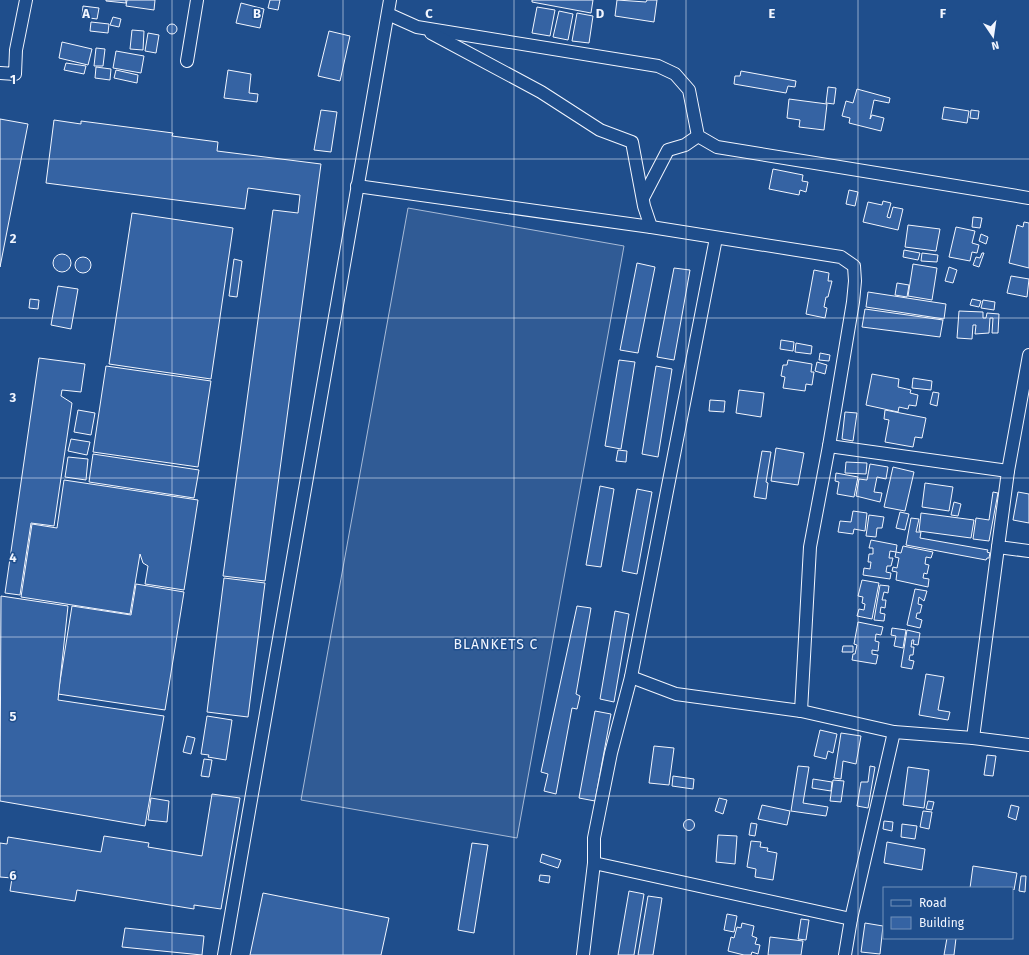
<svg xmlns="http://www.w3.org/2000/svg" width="1029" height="955" viewBox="0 0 1029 955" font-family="'Fira Sans',sans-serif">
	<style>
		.built { fill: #305b95; stroke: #a8bbd7 }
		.building { fill: #3563a3; stroke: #f2f6ff }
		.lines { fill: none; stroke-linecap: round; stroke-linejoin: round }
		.street-casing { stroke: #f2f6ff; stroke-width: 14 }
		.street { stroke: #1f4e8c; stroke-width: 12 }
		.grid { fill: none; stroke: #f2f6ff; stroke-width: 1; stroke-opacity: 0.55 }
		.labels { text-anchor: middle; stroke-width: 3; stroke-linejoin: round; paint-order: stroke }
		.quarter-label { font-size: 14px; letter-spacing: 1px; fill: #f2f6ff; stroke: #1f4e8c }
		.grid-label { font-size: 13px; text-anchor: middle; font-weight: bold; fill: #f2f6ff; stroke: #1f4e8c; stroke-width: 3; stroke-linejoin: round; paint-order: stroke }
	</style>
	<rect width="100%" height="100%" fill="#1f4e8c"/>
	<!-- built -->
	<path class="built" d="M408,208L624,246L517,838L301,800Z"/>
	<!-- building -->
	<g class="building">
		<path d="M106,0H126V3L106,1Z"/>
		<path d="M127,0H155L154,10L126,6Z"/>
		<path d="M270,0H280L278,10L268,8Z"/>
		<path d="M532,0H593L591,13L532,2Z"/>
		<path d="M617,0L646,2L647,0H657L654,22L615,16Z"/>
		<path d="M241,3L264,9L260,28L236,23Z"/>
		<path d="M83,6L99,8L97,19L82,17Z"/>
		<path d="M537,7L555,10L550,36L532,33Z"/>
		<path d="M559,11L573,14L568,40L553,37Z"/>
		<path d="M577,13L593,16L589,43L572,41Z"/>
		<path d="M113,17L121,19L119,27L110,25Z"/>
		<path d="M91,22L109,24L108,33L90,31Z"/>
		<circle cx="172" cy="29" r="5"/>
		<path d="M132,30L144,31L143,50L130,49Z"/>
		<path d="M329,31L350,36L340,81L318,76Z"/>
		<path d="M148,33L159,35L156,53L145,51Z"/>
		<path d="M62,42L92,49L88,65L59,58Z"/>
		<path d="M96,48L105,49L103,66H94Z"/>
		<path d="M116,51L144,56L141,73L113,68Z"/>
		<path d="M66,63L86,66L84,74L64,70Z"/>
		<path d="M96,67L111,69L110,80L95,78Z"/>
		<path d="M116,70L138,75L137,83L114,78Z"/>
		<path d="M228,70L251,74L249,93L258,94L257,102L224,98Z"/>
		<path d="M741,71L796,81L795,87L788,86L786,93L734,84L735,76H740Z"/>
		<path d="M828,87L836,88L834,104L826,103Z"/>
		<path d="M857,89L890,98L889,103L874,100L870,119L872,115L884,118L881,131L849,123L850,118L842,116L846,101L853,103Z"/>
		<path d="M789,99L827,104L824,130L799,127L800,120L787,118Z"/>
		<path d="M944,107L969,111L967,123L942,119Z"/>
		<path d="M321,110L337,112L331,152L314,150Z"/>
		<path d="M971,110L979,111L978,119L970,118Z"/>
		<path d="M0,119L28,124L0,267Z"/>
		<path d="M54,120L81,124V121L173,133L172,136L218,142L217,151L321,164L265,581L223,576L273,210L298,213L300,195L248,188L245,209L46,183Z"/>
		<path d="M773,169L803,175L802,181L808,182L806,192L800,190L799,195L769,189Z"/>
		<path d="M849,190L858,192L855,206L846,204Z"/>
		<path d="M883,201L891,203L887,217L890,218L893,207L903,209L898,230L863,222L868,202L882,205Z"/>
		<path d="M132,213L233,228L211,379L109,364Z"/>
		<path d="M973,217L982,218L980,228L972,227Z"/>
		<path d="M1024,222L1029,223V268L1009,263L1017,225L1023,227Z"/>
		<path d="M908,225L940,229L936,251L905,247Z"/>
		<path d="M956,227L975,231L972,243L979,245L977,253L972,252L970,261L949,257Z"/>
		<path d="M981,234L988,237L986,244L979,241Z"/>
		<path d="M904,250L920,253L918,260L903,257Z"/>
		<path d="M922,253L938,255L937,262L921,261Z"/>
		<path d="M982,253H984L979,267L973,265L976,257L980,258Z"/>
		<circle cx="62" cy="263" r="9"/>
		<circle cx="83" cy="265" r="8"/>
		<path d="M234,259L242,261L237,297L229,296Z"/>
		<path d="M637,263L655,267L638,353L620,350Z"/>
		<path d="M913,264L937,268L932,300L908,296Z"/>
		<path d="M949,267L957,270L953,283L945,281Z"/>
		<path d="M674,268L690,270L674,360L657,357Z"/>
		<path d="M814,270L829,273L828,281H832L828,297H826L824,307L827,308L825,318L806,314Z"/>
		<path d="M1011,276L1029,279L1027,297L1007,293Z"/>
		<path d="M897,283L909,285L907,297L895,295Z"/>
		<path d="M58,286L78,289L71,329L51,325Z"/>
		<path d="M868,292L946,304L944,319L866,307Z"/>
		<path d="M30,299L39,300L38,309L29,308Z"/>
		<path d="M972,299L981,301L979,307L970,305Z"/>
		<path d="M983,300L995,302L994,310L981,308Z"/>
		<path d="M865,309L943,320L940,337L862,327Z"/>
		<path d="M959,311L983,312V318H986L987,313L999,314L998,333H992L993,318H990L989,333L975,334L976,325H973L972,339L957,338Z"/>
		<path d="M781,340L794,342L793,351L780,349Z"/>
		<path d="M796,343L812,346L811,354L795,352Z"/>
		<path d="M820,353L830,355L829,361L819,360Z"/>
		<path d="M39,358L85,364L81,392L62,390L61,396L72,403L54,526L31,523L20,595L5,593Z"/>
		<path d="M619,360L635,362L621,449L605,446Z"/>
		<path d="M788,360L812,364L811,372H814L812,385L806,384L805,391L783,388L785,377L781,376L783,365H787Z"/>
		<path d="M817,362L827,365L825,374L815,371Z"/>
		<path d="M106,366L211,381L198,467L93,452Z"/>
		<path d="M656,366L672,369L658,457L642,454Z"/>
		<path d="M872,374L899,379L898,387L911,390L910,393L918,395L916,406L909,405L908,409L899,407L898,412L866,405Z"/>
		<path d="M913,378L932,381L931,390L912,388Z"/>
		<path d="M739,390L764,393L761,417L736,413Z"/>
		<path d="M933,392L939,393L937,406L930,404Z"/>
		<path d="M710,400L725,401L724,412L709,411Z"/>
		<path d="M78,410L95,413L91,435L74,432Z"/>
		<path d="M885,410L926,418L922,438L915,437L913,447L885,442L889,420L884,419Z"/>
		<path d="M845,412L857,413L853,441L842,439Z"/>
		<path d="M71,439L90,442L87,455L68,451Z"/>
		<path d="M776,448L804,453L798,485L771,481Z"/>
		<path d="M618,450L627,451L626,462L616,461Z"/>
		<path d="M762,451L771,452L766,482L768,483L766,499L754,497Z"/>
		<path d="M93,454L199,470L194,498L89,482Z"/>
		<path d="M68,457L88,459L86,480L65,477Z"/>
		<path d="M846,462L867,463L866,474L845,473Z"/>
		<path d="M870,464L888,467L886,479L877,477L874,492L882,493L880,502L856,496L859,479L867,480Z"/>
		<path d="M893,467L914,472L905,511L884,507Z"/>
		<path d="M836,473L858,477L854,497L837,494L839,482L835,481Z"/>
		<path d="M64,480L198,500L184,590L145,584L148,566L143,563L140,554L130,614L21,597L32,524L57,528Z"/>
		<path d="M925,483L953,487L949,511L922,507Z"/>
		<path d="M600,486L614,489L601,567L586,565Z"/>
		<path d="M637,489L652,492L637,574L622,571Z"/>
		<path d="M993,492L998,493L989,541L973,539L976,518L989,520Z"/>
		<path d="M1018,492L1029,494V523L1013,520Z"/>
		<path d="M954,502L961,504L958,516L951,515Z"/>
		<path d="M853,511L867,513L865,531L854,529L853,534L838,532L840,521L851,522Z"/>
		<path d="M900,512L909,514L905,530L896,528Z"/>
		<path d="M921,513L974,520L971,538L919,531Z"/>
		<path d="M869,515L884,517L882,528H877L876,537L866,536Z"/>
		<path d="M911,518L919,519L916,532H921L920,538L988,550L987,552L990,553L989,558H987L986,560L906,545Z"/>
		<path d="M871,540L897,545L896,552L890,551L889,558H893L891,566H887L886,572L891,573L890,579L863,575L864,568L870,569L871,562H868L869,554H873V548H869Z"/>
		<path d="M903,546L933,552L931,558L926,557L925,564L929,565L927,574L924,573L923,578L929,579L928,587L896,580L897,572L892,571L893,567L897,568L899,558L895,557L896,552L901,553Z"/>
		<path d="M224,578L265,583L248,717L207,712Z"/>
		<path d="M862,580L879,583L872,619L857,616L859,609L864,610L865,604L862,603L863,597L858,596Z"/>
		<path d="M136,584L184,592L165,710L58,694L72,606L131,615Z"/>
		<path d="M880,585L889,586L888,593L884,592L882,600H886L885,608L881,607L880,613L885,614L884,621L874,620Z"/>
		<path d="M915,589L927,591L924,601L919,597L918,604L922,605L920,613H917L916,618L922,620L920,628L907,625Z"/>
		<path d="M1,596L68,606L58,700L164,716L145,826L0,801Z"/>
		<path d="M577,606L591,608L576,694L580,696L577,709L572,708L556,794L544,791L548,774L541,772Z"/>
		<path d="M615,611L629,614L614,702L600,699Z"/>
		<path d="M858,622L883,627L881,635L876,634L875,641L879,642L878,651L872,650V654L878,655L876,664L852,660L853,654H855L857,645L854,644Z"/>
		<path d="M892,628L906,630L903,648L894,646L896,636L891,635Z"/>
		<path d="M907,630L920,633L918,645L913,644L914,640H912L911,647H914L913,655H910L909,660L914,661L912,669L901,667Z"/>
		<path d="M843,646H853V652H842Z"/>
		<path d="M926,674L944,677L938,710L950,712L948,720L919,715Z"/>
		<path d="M595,711L611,714L595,801L579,798Z"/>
		<path d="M207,716L232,720L226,760L208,757L209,755L201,754Z"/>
		<path d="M820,730L837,734L833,753L828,751L826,759L814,756Z"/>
		<path d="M841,733L861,736L856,764L843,761L841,779L834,778Z"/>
		<path d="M187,736L195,738L191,754L183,752Z"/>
		<path d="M654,746L674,748L669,785L649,783Z"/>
		<path d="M987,755L996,756L993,776L984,775Z"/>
		<path d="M204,759L212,760L209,777L201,776Z"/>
		<path d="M798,766L809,767L803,803L828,807L826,816L791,811Z"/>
		<path d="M870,766L875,767L868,808L857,806L861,782H868Z"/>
		<path d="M908,767L929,770L924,808L903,805Z"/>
		<path d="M673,776L694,779L693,789L672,786Z"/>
		<path d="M813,779L832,782L831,791L812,788Z"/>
		<path d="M833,780L844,781L841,802L830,801Z"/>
		<path d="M212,794L240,798L221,909L194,905V909L77,890L75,901L10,891L12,878L0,877V843L7,844L8,837L101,852L104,836L149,843L148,847L202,856Z"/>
		<path d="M151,798L169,801L167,822L148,820Z"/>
		<path d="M719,798L727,800L723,814L715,811Z"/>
		<path d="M928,801L934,802L932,810L926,809Z"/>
		<path d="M762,805L790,811L787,825L758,819Z"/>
		<path d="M1011,805L1019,807L1016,820L1008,817Z"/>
		<path d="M923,811L932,812L929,829L920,827Z"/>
		<circle cx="689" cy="825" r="5.5"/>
		<path d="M884,821L893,822L892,831L883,829Z"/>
		<path d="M751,823L757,824L755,836L749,835Z"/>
		<path d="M902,824L917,826L915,839L901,837Z"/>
		<path d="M718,835L737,836L735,864L716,862Z"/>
		<path d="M751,841L761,842L760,847L768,848L767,851L777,853L773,880L755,877L756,869L747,867Z"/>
		<path d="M887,842L925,849L922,870L884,863Z"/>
		<path d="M472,843L488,845L474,933L458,930Z"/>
		<path d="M542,854L561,860L558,868L540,862Z"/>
		<path d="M973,866L1017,873L1014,890L1012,888H970Z"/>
		<path d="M540,875L550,876L549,883L539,881Z"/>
		<path d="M1021,876H1026L1025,892L1019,891Z"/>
		<path d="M629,891L644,894L634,955H618Z"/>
		<path d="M263,893L389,918L381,955H250Z"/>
		<path d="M648,896L662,898L653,955H638Z"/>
		<path d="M727,914L737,916L734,932L724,930Z"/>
		<path d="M801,919L809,920L806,940L798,939Z"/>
		<path d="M742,923L754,926L752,936L757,938L755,944L760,945L758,954L752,952L751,955H744L728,951L731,937L734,938L737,927L741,928Z"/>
		<path d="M865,923L883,926L880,954L861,952Z"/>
		<path d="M125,928L204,936L202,955L122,947Z"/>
		<path d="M770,937L803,941L801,955H768Z"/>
		<path d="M947,938H956L954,955H944Z"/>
	</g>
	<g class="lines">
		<!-- street casing -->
		<g class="street-casing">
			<g id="street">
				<path d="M388,14L417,27L658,66L675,74L689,90L698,136L717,147L1029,198"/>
				<path d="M431,33L541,92L600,130L632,142L644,206L651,227"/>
				<path d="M187,61L197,0"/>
				<path d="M0,73L15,74L16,50L26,0"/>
				<path d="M357,186L651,227L841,257L854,266L855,281L853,302L829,446L810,547L801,711"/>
				<path d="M643,198L668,150L685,145L698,136"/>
				<path d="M829,446L1008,471L998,547L1029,551"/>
				<path d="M1008,471L1029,355"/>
				<path d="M631,677L676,694L801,711L894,732L973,738L1029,745"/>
				<path d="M973,738L998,547"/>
				<path d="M594,863L851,919"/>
				<path d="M224,955L390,0"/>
				<path d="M583,955L594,863V838L611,753L631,677L716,238"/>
				<path d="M845,955L851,919L894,732"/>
			</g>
		</g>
		<!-- street -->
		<use href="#street" class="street"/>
	</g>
	<!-- grid -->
	<path class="grid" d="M172,0V955M343,0V955M514,0V955M686,0V955M858,0V955M0,159H1029M0,318H1029M0,478H1029M0,637H1029M0,796H1029"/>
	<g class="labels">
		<!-- quarter labels -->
		<g class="quarter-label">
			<text x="496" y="649">BLANKETS C</text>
		</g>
	</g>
	<g class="grid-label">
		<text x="86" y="18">A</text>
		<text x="257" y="18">B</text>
		<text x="429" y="18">C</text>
		<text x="600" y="18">D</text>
		<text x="772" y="18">E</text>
		<text x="943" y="18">F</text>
		<text x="13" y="84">1</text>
		<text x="13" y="243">2</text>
		<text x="13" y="402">3</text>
		<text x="13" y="562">4</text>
		<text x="13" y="721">5</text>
		<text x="13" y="880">6</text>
	</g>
	<!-- legend -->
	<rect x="883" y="887" width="130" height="52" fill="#1f4e8c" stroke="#7391ba"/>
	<rect x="891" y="900" width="20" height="6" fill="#1f4e8c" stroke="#7391ba"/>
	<text x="919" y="907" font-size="12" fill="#f2f6ff">Road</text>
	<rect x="891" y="917" width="20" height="12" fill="#3563a3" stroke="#7391ba"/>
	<text x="919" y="927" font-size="12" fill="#f2f6ff">Building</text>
	<!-- north arrow -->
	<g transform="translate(993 36) rotate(167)" stroke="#1f4e8c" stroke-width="3" paint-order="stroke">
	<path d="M0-3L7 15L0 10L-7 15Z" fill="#f2f6ff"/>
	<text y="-6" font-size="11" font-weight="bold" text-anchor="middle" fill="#f2f6ff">N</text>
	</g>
</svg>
